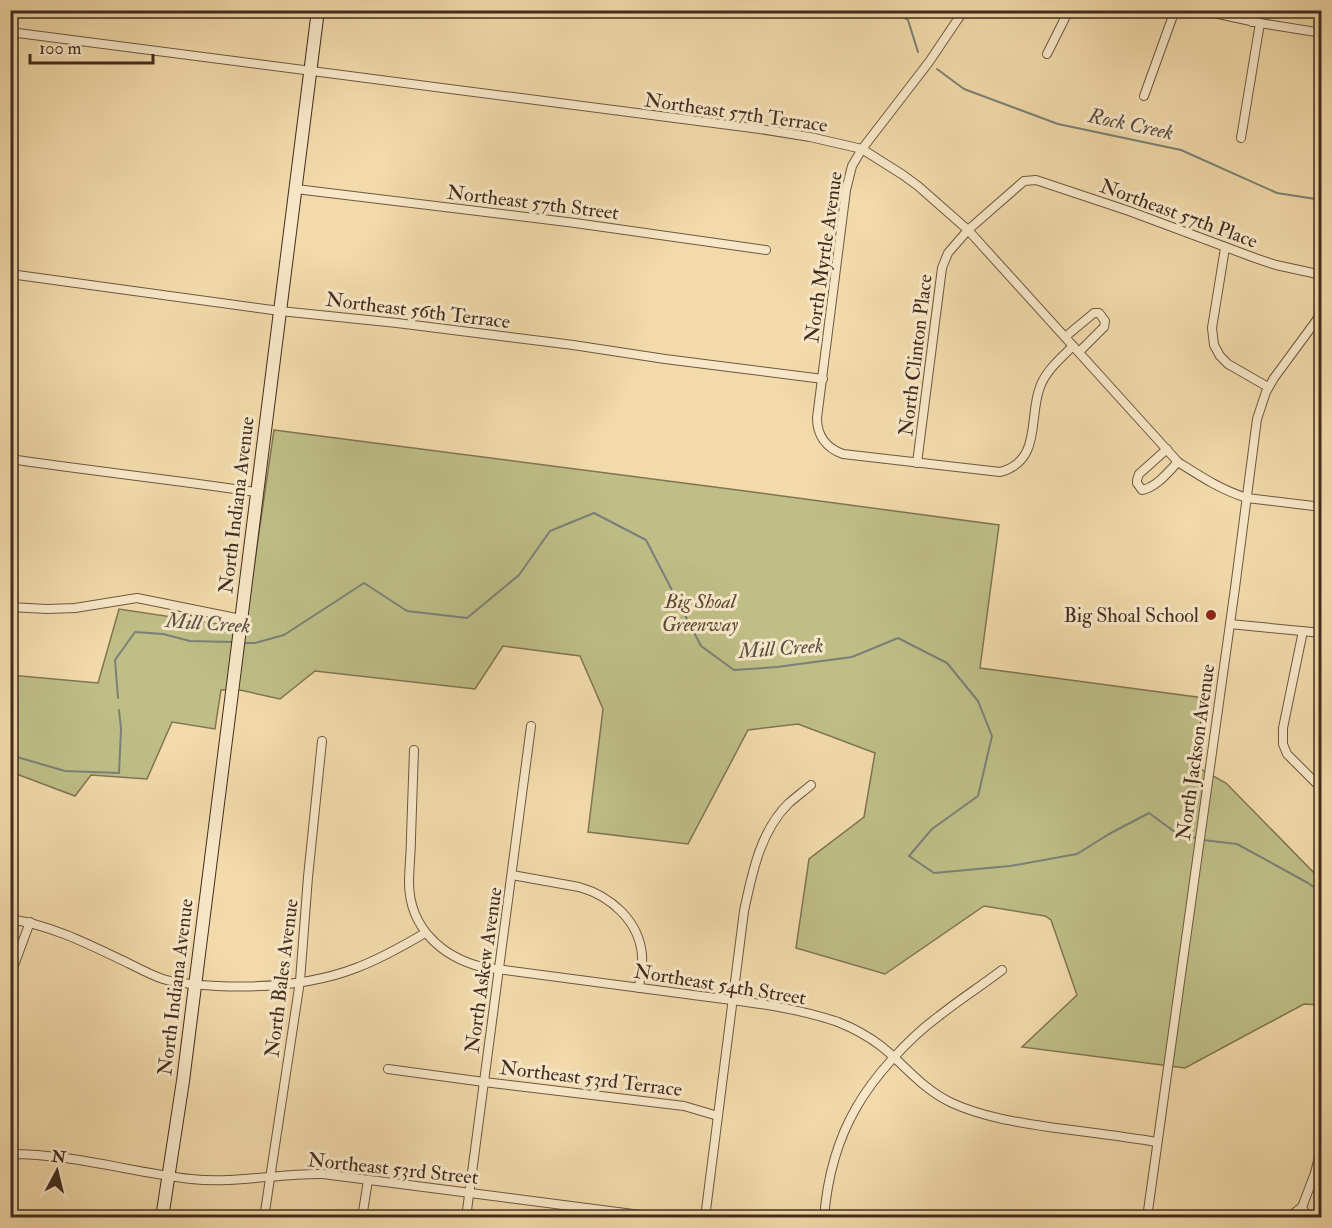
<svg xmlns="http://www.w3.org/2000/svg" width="1332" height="1228" viewBox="0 0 1332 1228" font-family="'IM FELL Double Pica',serif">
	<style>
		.green { fill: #bebe86; stroke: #807452; stroke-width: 1.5 }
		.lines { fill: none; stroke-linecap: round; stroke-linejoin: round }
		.stream { stroke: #7a8078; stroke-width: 2 }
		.street-casing { stroke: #6e5742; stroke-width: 10 }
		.secondary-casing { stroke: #422b1f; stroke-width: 14 }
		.street { stroke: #f7e7c8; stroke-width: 8 }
		.secondary { stroke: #f7e7c8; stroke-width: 12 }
		.poi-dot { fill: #8f2418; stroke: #f7e7c8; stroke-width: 2 }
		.labels { text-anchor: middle; stroke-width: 6; stroke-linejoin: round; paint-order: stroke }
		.street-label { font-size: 20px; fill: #422b1f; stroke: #f7e7c8 }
		.park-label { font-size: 20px; font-style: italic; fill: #5b4834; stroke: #f7e7c8 }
		.poi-label { font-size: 20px; fill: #422b1f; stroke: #f7e7c8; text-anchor: end }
		.water-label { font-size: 21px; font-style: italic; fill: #5a4e44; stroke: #f7e7c8 }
	</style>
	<rect width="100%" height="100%" fill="#f2daaa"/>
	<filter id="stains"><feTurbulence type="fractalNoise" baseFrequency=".00333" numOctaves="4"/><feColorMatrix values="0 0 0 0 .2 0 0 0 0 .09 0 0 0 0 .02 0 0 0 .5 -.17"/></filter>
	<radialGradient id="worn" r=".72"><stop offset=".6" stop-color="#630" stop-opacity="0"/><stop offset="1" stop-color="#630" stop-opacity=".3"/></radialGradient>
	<!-- green -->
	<path class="green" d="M274,430L753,492L999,525L980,668L1204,698L1195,766L1226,783L1321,880V1005L1304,1004L1185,1068L1022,1047L1077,995L1051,920L1045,916L984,906L885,974L796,948L809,859L864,817L875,753L798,724L748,730L688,844L588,832L603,709L580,656L503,646L475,689L315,671L280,699L240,690H221L215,729L172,722L147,779L91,775L75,796L11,772L10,675L98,683L119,609L245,628Z"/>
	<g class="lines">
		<!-- stream -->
		<g class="stream">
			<path d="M891,10L908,20L918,52"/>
			<path d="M937,69L964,89L1058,124L1181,150L1277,193L1322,200"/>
			<path d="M242,643H255L284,635L364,583L407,611L467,618L519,575L550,531L594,513L646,540L701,646L734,670L777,667L852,657L898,638L947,663L978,701L992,736L978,796L932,829L909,856L934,873L1010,866L1077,854L1109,834L1149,813L1179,835L1197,838"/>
			<path d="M118,698L115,660L135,632L163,634L190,641L233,642"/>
			<path d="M10,755L65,771L119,773L121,729L119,710"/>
			<path d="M1203,840L1237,844L1308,883L1322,893"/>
		</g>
		<!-- street casing -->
		<g class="street-casing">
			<g id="street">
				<path d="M964,10L929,62L862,149L852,166L846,190L817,418C817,435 826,448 843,454L1000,472C1041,461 1029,420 1039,390C1044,372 1060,359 1073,346"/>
				<path d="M1200,10L1260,23L1322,33"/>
				<path d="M1252,22L1253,10"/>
				<path d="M10,32L760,129L810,137L862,149L903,175L918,186L968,230L1178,462C1200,476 1221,490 1247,498L1322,507"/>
				<path d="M1047,54L1069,10"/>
				<path d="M1144,96L1175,10"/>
				<path d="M1241,138L1260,23"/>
				<path d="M296,189L575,223L766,250"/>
				<path d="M1225,248L1212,328L1214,345L1220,356L1228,364L1268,387"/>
				<path d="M10,274L280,311L397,323L573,345L665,359L823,379"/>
				<path d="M1065,337L1094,313H1099L1105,321L1104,327L1079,352"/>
				<path d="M1167,449L1139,474L1137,480V483L1142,490C1157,487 1168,472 1178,462"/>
				<path d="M10,459C92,471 175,480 256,492"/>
				<path d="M917,463L942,268L948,253L968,230L1024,181L1036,180L1129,211L1255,258L1276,265L1322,275"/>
				<path d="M10,607L47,609L75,608L137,598L241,619"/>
				<path d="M1230,624L1322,633"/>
				<path d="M1303,631L1283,728V744L1287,754L1322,789"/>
				<path d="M414,750C413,779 412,808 411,837C411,853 409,868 409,884C410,928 442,957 482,967C550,976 618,985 686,994C736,1001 789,1005 838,1022C853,1028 868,1036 881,1046C906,1066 922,1089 952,1103C983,1117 1016,1122 1049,1127C1085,1132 1121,1136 1157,1142"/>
				<path d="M512,875L579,887C611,896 639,921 642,955C643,966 640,977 639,988"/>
				<path d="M10,919C54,926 90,945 130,964C140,969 151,975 163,979C180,984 199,985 217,986C263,988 312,985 356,968C380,959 403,946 425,933"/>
				<path d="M10,976L30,922"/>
				<path d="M388,1069L484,1082L684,1106L718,1116"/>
				<path d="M10,1154C73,1154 130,1172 191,1179C235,1184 279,1173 323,1174L664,1218"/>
				<path d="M1302,1207L1308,1218"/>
				<path d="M264,1218L300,981L308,877L322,741"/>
				<path d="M362,1218L368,1180"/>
				<path d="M466,1218L531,726"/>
				<path d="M705,1218L744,911C752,874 760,831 789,803C796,797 804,791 811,785"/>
				<path d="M824,1218C827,1180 837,1141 856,1108C874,1076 909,1038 939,1016C959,1000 981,986 1002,970"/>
				<path d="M1147,1218L1235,588L1257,419L1266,392L1274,378L1316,321L1322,309"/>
				<path d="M1288,1218L1302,1207L1315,1173L1322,1145"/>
			</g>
		</g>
		<!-- secondary casing -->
		<g class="secondary-casing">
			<path id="secondary" d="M162,1218L183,1081L318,10"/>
		</g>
		<!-- street -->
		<use href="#street" class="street"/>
		<!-- secondary -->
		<use href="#secondary" class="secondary"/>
	</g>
	<!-- markers -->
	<circle class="poi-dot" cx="1211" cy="615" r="6"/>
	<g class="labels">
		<!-- street labels -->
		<g class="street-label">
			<text transform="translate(736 112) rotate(8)" y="7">Northeast 57th Terrace</text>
			<text transform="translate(533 202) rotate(7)" y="7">Northeast 57th Street</text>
			<text transform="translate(1179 213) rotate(20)" y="7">Northeast 57th Place</text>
			<text transform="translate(823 257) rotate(-82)" y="7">North Myrtle Avenue</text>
			<text transform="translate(418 310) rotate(7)" y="7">Northeast 56th Terrace</text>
			<text transform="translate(915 355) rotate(-83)" y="7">North Clinton Place</text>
			<text transform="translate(236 505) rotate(-83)" y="7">North Indiana Avenue</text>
			<text transform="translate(1195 752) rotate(-82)" y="7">North Jackson Avenue</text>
			<text transform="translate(483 970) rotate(-82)" y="7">North Askew Avenue</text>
			<text transform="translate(281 978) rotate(-83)" y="7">North Bales Avenue</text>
			<text transform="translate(720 984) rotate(9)" y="7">Northeast 54th Street</text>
			<text transform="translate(175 987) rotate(-83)" y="7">North Indiana Avenue</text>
			<text transform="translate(591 1078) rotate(7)" y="7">Northeast 53rd Terrace</text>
			<text transform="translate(393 1168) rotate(6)" y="7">Northeast 53rd Street</text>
		</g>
		<!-- park labels -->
		<g class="park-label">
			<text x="700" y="608">Big Shoal<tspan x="700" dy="23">Greenway</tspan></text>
		</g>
		<!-- poi labels -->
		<g class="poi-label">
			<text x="1199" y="622">Big Shoal School</text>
		</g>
		<!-- water labels -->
		<g class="water-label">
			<text transform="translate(1131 124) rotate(12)" y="7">Rock Creek</text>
			<text transform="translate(208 623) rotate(4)" y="7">Mill Creek</text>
			<text transform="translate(781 648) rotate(-4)" y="7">Mill Creek</text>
		</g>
	</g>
	<!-- margin -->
	<rect width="1332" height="1228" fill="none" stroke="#f2daaa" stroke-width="36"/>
	<rect x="12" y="12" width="1308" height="1204" fill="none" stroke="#422b1f" stroke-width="3"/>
	<rect x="18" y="18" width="1296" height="1192" fill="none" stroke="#422b1f" stroke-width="1.5"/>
	<!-- north arrow -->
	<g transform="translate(57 1171) rotate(7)" stroke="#f7e7c8" stroke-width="4.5" paint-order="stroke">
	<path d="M0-4.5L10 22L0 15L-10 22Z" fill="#422b1f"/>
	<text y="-9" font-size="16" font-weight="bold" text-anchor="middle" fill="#422b1f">N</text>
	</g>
	<!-- scale -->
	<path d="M30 54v9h123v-9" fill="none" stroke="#422b1f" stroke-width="3"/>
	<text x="39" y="54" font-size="18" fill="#422b1f" stroke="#f7e7c8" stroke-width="4.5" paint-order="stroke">100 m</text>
	<rect width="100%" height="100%" filter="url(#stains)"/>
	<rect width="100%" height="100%" fill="url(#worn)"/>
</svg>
